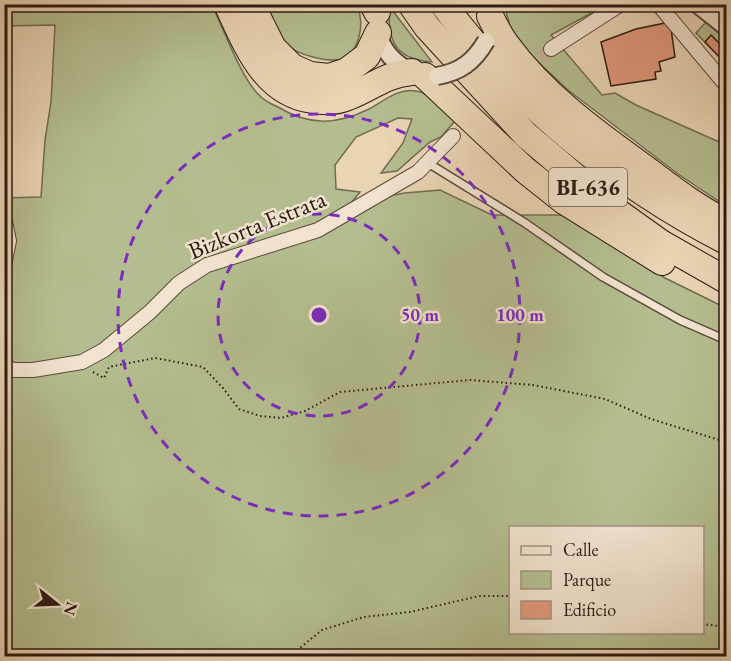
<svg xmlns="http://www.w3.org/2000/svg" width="731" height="661" viewBox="0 0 731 661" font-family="'EB Garamond',serif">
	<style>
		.green { fill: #b4bd8f; stroke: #706c51; stroke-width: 1.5; fill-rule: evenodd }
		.building { fill: #e2987c; stroke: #2c1a13; stroke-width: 1.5 }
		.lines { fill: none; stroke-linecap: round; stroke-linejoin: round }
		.minor-tunnel { stroke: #c3af94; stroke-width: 14; stroke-dasharray: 14 7; stroke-linecap: butt }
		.service-casing { stroke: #5b483b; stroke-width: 10 }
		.minor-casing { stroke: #5b483b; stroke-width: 16 }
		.tertiary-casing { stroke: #5b483b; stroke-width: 20 }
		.motorway-casing { stroke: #2c1a13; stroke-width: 28 }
		.path { stroke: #2c1a13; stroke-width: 2; stroke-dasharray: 1.5 3; stroke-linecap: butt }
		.service { stroke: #f1e3ce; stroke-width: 7 }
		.minor { stroke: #f1e3ce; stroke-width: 14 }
		.tertiary { stroke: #f1e3ce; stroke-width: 16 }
		.motorway { stroke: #e9d4b4; stroke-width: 26 }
		.rail-casing { stroke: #2c1a13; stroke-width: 6 }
		.rail { stroke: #f1e3ce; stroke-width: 4; stroke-dasharray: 11; stroke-linecap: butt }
		.tertiary-bridge-casing { stroke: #5b483b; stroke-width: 20; stroke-linecap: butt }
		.tertiary-bridge { stroke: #f1e3ce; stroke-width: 16 }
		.ring { fill: none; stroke: #7b2cbf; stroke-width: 3; stroke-dasharray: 10 8 }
		.labels { text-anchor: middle; stroke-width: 5; stroke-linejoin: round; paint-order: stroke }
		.shield { fill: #f1e3ce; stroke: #67564b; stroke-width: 1.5 }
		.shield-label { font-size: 22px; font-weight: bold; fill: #2c1a13 }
		.street-label { font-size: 24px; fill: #2c1a13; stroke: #f1e3ce }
		.centre { fill: #7b2cbf; stroke: #f1e3ce; stroke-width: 3 }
		.ring-label { font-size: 18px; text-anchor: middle; font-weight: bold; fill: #7b2cbf; stroke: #f1e3ce; stroke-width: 5; stroke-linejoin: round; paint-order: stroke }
	</style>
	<rect width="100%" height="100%" fill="#e9d4b4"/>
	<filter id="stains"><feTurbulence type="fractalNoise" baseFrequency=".00333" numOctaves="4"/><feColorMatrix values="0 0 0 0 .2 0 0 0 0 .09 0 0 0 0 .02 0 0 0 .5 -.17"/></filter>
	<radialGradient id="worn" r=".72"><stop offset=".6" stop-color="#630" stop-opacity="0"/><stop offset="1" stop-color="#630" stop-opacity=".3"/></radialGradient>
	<!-- green -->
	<g class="green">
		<path d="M5,5H212C223,28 241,77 258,94C263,100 271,104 278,107C309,126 337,125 369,109C384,101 398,88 416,91C432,93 445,110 455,121L441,137L430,142L397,171L381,173L403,143L412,119L398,118L356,137L335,165L336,189L360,192L351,203L405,193L440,190L492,215H563L665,278L726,308V656H5L4,198L41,197L45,140L51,102L55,25L5,26ZM510,528H702V632H510Z"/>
		<path d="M269,5H357C361,15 362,26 359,37C357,44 354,52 347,57C332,65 296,55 285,43C277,34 269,17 269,5Z"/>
		<path d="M504,5H606L551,35L602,95L615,93L636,105L726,145V206L678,174L568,90L520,45L510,26Z"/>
		<path d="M389,6L432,62C393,59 388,40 389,6Z"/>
		<path d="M706,22L726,40V64L696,33Z"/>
	</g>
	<!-- building -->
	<g class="building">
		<path d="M670,22L675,57L659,62L661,71L655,72L656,79L611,86L601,42L636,29Z"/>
		<path d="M711,35L726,50V64L705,42Z"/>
	</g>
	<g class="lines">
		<!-- minor-tunnel -->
		<path class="minor-tunnel" d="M524,73L551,49"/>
		<!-- service casing -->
		<g class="service-casing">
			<path id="service" d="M428,163L525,223L603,277L680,320L726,340"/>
		</g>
		<!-- minor casing -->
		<g class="minor-casing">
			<g id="minor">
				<path d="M658,4L726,85"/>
				<path d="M551,49L621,4"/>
				<path d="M4,217L9,241L4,265"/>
				<path d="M4,315V334"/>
				<path d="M4,365L13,370H33L82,362L104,350L150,312L179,283L207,265L318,230L418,172L453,136"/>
			</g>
		</g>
		<!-- tertiary casing -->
		<g class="tertiary-casing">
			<g id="tertiary">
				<path d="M697,4L726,27"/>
				<path d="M377,29C381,50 395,65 415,73"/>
			</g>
		</g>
		<!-- motorway casing -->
		<g class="motorway-casing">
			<g id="motorway">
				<path d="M227,4C246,44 263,93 312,100C324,102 337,102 348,97C372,88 385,74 412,72"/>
				<path d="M251,4L273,48L292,67L310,75L329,77L347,71L367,56L378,33"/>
				<path d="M373,4L377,12"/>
				<path d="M411,4L427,27L526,135L612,208L661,243L726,280"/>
				<path d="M443,4C517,104 617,185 726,241"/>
				<path d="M490,16C495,26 500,36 506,44C543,95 596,133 646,169C671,188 698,209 726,222"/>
				<path d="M425,76L525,170L564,201L662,262"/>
			</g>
		</g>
		<!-- path -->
		<g class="path">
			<path d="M93,372L104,378L109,367L155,358L203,367L223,388L239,409L260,416L281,418L305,411L340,392L470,380L533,385L605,399L651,419L726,442"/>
			<path d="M702,624L726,627"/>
			<path d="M88,656L111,653L134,656"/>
			<path d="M290,656L322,630L364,617L410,612L479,596H510"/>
		</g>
		<!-- service -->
		<use href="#service" class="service"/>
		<!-- minor -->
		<use href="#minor" class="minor"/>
		<!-- tertiary -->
		<use href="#tertiary" class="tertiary"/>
		<!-- motorway -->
		<use href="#motorway" class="motorway"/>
		<!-- rail casing -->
		<g class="rail-casing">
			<path id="rail" d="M719,4L726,10"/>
		</g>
		<!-- rail -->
		<use href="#rail" class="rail"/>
		<!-- tertiary-bridge casing -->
		<g class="tertiary-bridge-casing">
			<path id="tertiary-bridge" d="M437,76C460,72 474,62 486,41"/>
		</g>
		<!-- tertiary-bridge -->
		<use href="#tertiary-bridge" class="tertiary-bridge"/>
	</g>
	<!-- distance rings -->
	<g class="ring">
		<circle cx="319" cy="315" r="101"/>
		<circle cx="319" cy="315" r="201"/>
	</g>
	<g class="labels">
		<!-- shield labels -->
		<rect class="shield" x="549" y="168" width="78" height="38" rx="4.5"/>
		<g class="shield-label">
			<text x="588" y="195">BI-636</text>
		</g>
		<!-- street labels -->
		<g class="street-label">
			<text transform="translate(257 225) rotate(-22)" y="8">Bizkorta Estrata</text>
		</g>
	</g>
	<circle cx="319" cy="315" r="9" class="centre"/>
	<g class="ring-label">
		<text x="420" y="321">50 m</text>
		<text x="520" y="321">100 m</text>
	</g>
	<!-- margin -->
	<rect width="731" height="661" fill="none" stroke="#e9d4b4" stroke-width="24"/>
	<rect x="6" y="6" width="719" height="649" fill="none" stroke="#2c1a13" stroke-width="3"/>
	<rect x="12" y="12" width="707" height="637" fill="none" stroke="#2c1a13" stroke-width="1.5"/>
	<!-- legend -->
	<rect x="509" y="526" width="195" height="108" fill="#f1e3ce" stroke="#a29383" stroke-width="1.5"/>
	<rect x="521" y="546" width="30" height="9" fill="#f1e3ce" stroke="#a29383" stroke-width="1.5"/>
	<text x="563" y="556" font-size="18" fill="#2c1a13">Calle</text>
	<rect x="521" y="571" width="30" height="18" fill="#b4bd8f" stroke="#a29383" stroke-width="1.5"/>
	<text x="563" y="586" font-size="18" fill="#2c1a13">Parque</text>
	<rect x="521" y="601" width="30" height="18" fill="#e2987c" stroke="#a29383" stroke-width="1.5"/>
	<text x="563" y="616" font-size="18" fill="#2c1a13">Edificio</text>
	<!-- north arrow -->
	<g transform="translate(57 604) rotate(108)" stroke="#f1e3ce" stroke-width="4.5" paint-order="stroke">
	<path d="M0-4.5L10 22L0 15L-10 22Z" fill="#2c1a13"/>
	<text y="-9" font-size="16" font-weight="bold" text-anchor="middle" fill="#2c1a13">N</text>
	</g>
	<rect width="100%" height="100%" filter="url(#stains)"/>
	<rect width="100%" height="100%" fill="url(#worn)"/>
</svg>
